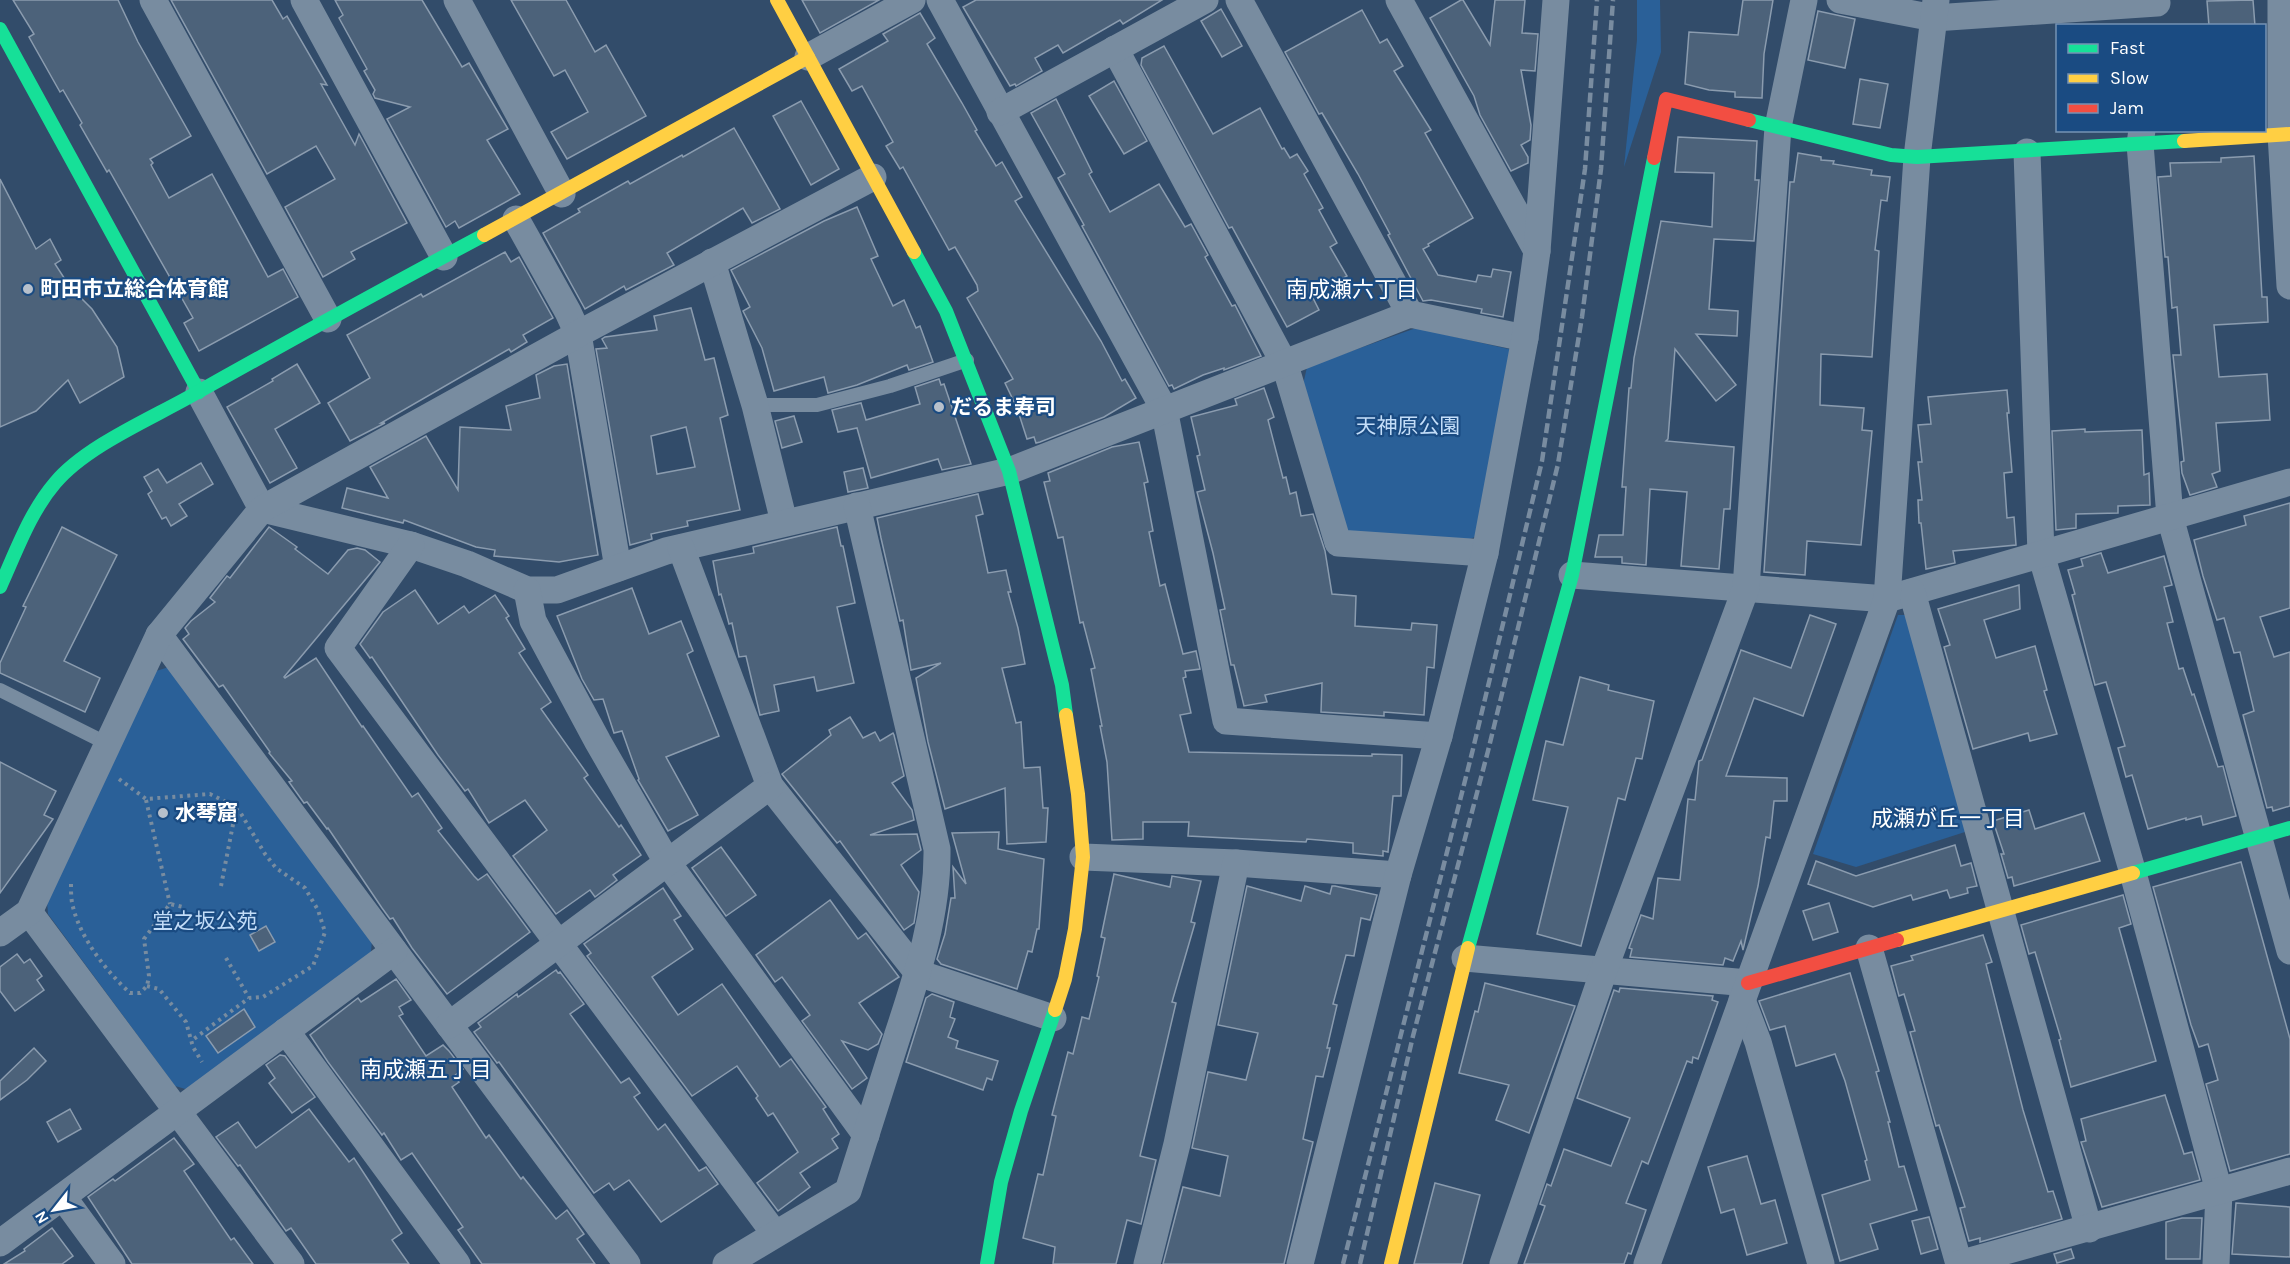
<svg xmlns="http://www.w3.org/2000/svg" width="2290" height="1264" viewBox="0 0 2290 1264" font-family="Karla,'Noto Sans JP',sans-serif">
	<style>
		.green { fill: #2a6098 }
		.building { fill: #4c627a; stroke: #8b9caf; stroke-width: 1.5; fill-rule: evenodd }
		.lines { fill: none; stroke-linecap: round; stroke-linejoin: round }
		.path { stroke: #788ca0; stroke-width: 4; stroke-dasharray: 3 4.5; stroke-linecap: butt }
		.lane { stroke: #788ca0; stroke-width: 14 }
		.street { stroke: #788ca0; stroke-width: 27 }
		.fast { stroke: #16e098; stroke-width: 14 }
		.slow { stroke: #ffcf43; stroke-width: 14 }
		.jam { stroke: #f24e42; stroke-width: 14 }
		.rail { stroke: #798ca0; stroke-width: 4.5; stroke-dasharray: 10 4.5; stroke-linecap: butt }
		.poi-dot { fill: #b7c0cb; stroke: #1a4b82; stroke-width: 2 }
		.labels { text-anchor: middle; stroke-width: 4.5; stroke-linejoin: round; paint-order: stroke }
		.poi-label { font-size: 21px; font-weight: bold; fill: #fff; stroke: #1a4b82; text-anchor: start }
		.park-label { font-size: 21px; fill: #c3ddf8; stroke: #1a4b82 }
		.neighbourhood-label { font-size: 22px; fill: #fff; stroke: #1a4b82 }
	</style>
	<rect width="100%" height="100%" fill="#324c6a"/>
	<!-- green -->
	<g class="green">
		<path d="M1637,0H1660L1661,52L1624,167L1637,40Z"/>
		<path d="M1416,328L1513,350L1480,535L1462,542L1347,532L1303,385L1307,367Z"/>
		<path d="M1898,615H1908L1968,831L1856,867L1813,854Z"/>
		<path d="M169,667L372,940L371,952L189,1090L175,1086L48,914L47,901L156,671Z"/>
	</g>
	<!-- building -->
	<g class="building">
		<path d="M13,0H118L138,42L191,136L150,159L153,163L151,165L169,198L212,174L268,277L283,269L298,297L199,351L184,323L193,318L109,170L107,172L80,125L82,123L63,90L60,92L29,37L34,34Z"/>
		<path d="M171,0H272L283,19L287,16L327,85L321,84L355,145L359,134L407,223L351,252L355,259L323,277L285,207L335,179L316,146L267,174Z"/>
		<path d="M335,0H422L462,67L469,63L508,129L487,140L520,194L459,228L455,221L446,227L387,119L410,107L375,98L373,94L375,90L364,71L367,69L339,18L343,15Z"/>
		<path d="M511,0H566L595,52L606,45L646,116L567,159L551,132L588,112L565,70L554,76Z"/>
		<path d="M802,0H879L820,33Z"/>
		<path d="M976,0H1162L1123,24L1120,20L1063,53L1058,45L1035,58L1042,71L1016,86L1015,84L1010,86L963,7Z"/>
		<path d="M1461,0H1463L1490,45L1495,0H1525L1522,33L1538,34L1535,71L1521,70L1531,125L1530,140L1521,145L1528,157V163L1511,171L1480,115L1474,96L1430,18Z"/>
		<path d="M1743,0H1773L1764,54L1762,98L1735,97V92L1709,90L1685,84L1689,32L1738,35Z"/>
		<path d="M2253,0L2255,26H2209L2207,1Z"/>
		<path d="M1221,9L1242,46L1222,57L1201,21Z"/>
		<path d="M1362,10L1380,43L1387,39L1403,66L1394,71L1431,130L1425,133L1473,218L1428,244L1429,246L1423,249L1438,275L1476,282L1478,275L1491,277L1493,269L1511,272L1503,317L1481,313L1482,309L1431,300L1423,301L1388,235L1390,234L1358,174L1322,113L1319,114L1285,52Z"/>
		<path d="M1818,11L1855,19L1845,68L1808,60Z"/>
		<path d="M920,13L935,38L927,44L962,103L977,130L975,131L996,166L1002,162L1022,197L1015,201L1101,341L1122,381L1125,379L1136,398L1104,417L1040,442L1036,443L1034,437L1027,439L1017,408L1005,383L1013,379L967,298L978,291L977,285L955,247L949,250L903,167L900,169L886,146L893,142L862,86L852,91L839,69L888,41L883,34Z"/>
		<path d="M1164,46L1213,134L1260,108L1282,149L1284,148L1290,158L1297,154L1308,171L1304,174L1323,208L1319,210L1337,243L1330,247L1347,276L1312,296L1319,310L1287,327L1232,227L1229,228L1141,65L1142,58Z"/>
		<path d="M1860,79L1888,84L1880,128L1853,124Z"/>
		<path d="M1114,81L1147,141L1124,154L1089,96Z"/>
		<path d="M1056,99L1092,172L1089,174L1110,212L1159,184L1185,227L1191,224L1208,255L1205,257L1232,306L1235,305L1261,356L1224,370V368L1203,375L1174,389L1172,385L1169,386L1082,226L1084,225L1058,178L1065,174L1031,113Z"/>
		<path d="M801,101L839,169L811,185L773,116Z"/>
		<path d="M734,128L780,209L752,223L743,208L667,253L674,265L626,290L624,286L585,309L543,233L580,212L578,209L628,181L630,184L682,155L683,157Z"/>
		<path d="M1678,137L1757,141L1755,180H1759L1754,241L1714,239L1709,309L1738,311L1737,336L1696,334L1736,385L1716,401L1675,349L1668,439L1666,441L1734,447L1730,509H1724L1719,569L1681,566L1687,492L1650,489L1646,565L1622,563V557H1595L1599,535H1623L1626,487H1622L1629,388H1631L1634,358L1661,221L1712,227L1714,173L1675,172Z"/>
		<path d="M1798,153L1821,157V160L1834,161L1833,164L1872,170L1871,175L1890,177L1887,201L1881,200L1875,250L1879,251L1872,357L1821,354L1820,405L1864,408L1862,430L1872,431L1861,545L1807,541L1805,575L1764,572L1790,182H1794Z"/>
		<path d="M2254,156L2262,297H2267L2268,322L2214,325L2219,377L2267,374L2270,420L2216,423L2220,471L2212,474L2217,487L2190,495L2182,473L2181,462L2184,461L2173,355H2181L2177,307L2172,308L2168,257H2165L2158,177L2171,176L2170,163L2221,162V158Z"/>
		<path d="M0,179L36,249L50,239L61,260L55,264L70,287L92,309L117,347L124,377L80,403L68,380L36,411L0,427Z"/>
		<path d="M857,207L878,256L871,259L893,306L904,300L916,328L920,326L933,362L909,370L907,365L857,385L828,393L824,377L774,391L762,348L743,311L750,307L731,270L824,221Z"/>
		<path d="M505,252L511,262L519,257L553,318L523,335L527,342L511,352L509,349L381,423H385L350,441L328,403L370,378L347,335L421,294L423,297Z"/>
		<path d="M691,308L705,360L714,358L728,415L720,418L740,510L687,521L688,526L651,534L652,539L630,545L596,349L607,348L602,339L605,337L657,330L654,316ZM686,427L695,467L657,474L651,436Z"/>
		<path d="M297,364L320,403L275,429L297,468L270,483L227,407L273,381L272,379Z"/>
		<path d="M567,364L598,555L559,562L494,556L495,550L476,547L404,520L403,523L342,508L347,488L388,498L370,467L426,436L458,490L460,427L511,430L506,406L540,398L536,375L554,366Z"/>
		<path d="M939,379L941,385L944,384L971,464L942,470L938,459L871,478L857,428L838,432L832,410L861,403L866,420L920,404L915,387Z"/>
		<path d="M1264,388L1274,417L1268,420L1283,478L1286,477L1290,494L1296,492L1301,516L1313,514L1325,551L1332,594L1356,596L1355,626L1411,630L1412,623L1437,625L1434,668L1427,667L1424,715L1384,712V716L1321,712L1322,683L1265,695L1267,702L1244,706L1234,665H1231L1220,610L1225,609L1213,553L1197,492L1205,490L1197,456L1200,455L1191,417L1237,405L1235,399Z"/>
		<path d="M2007,390L2009,413H2007L2012,472L2004,473L2007,518L2014,517L2016,545L1953,551L1955,563L1926,569L1921,523H1919L1918,500H1922L1918,462H1922L1918,425L1931,424L1928,397Z"/>
		<path d="M794,416L802,442L782,448L775,421Z"/>
		<path d="M2085,429V432L2142,430L2144,475L2149,473L2150,505L2118,506V513L2076,514V528L2056,530L2052,431Z"/>
		<path d="M1139,442L1148,482L1144,483L1153,531L1149,532L1160,586L1165,584L1183,654L1196,651L1200,669L1185,671L1186,677L1183,678L1191,713L1180,715L1189,752L1372,756V754L1402,755L1401,796H1393L1388,852L1383,851V856L1353,853V843L1307,839L1306,842L1188,836L1189,822H1143V839L1112,840L1107,762L1100,726H1102L1091,669L1095,668L1083,622L1080,623L1063,537L1058,538L1044,482L1050,481L1048,473L1112,447Z"/>
		<path d="M201,463L213,484L179,504L187,516L171,526L166,517L162,519L148,494L152,491L144,477L158,469L167,483Z"/>
		<path d="M863,468L868,488L848,492L844,472Z"/>
		<path d="M978,494L983,514L976,516L988,573L1006,570L1011,592H1008L1018,628L1025,664L1002,668L1016,723L1021,722L1024,768L1040,767L1043,808H1048L1046,842L1007,844L1005,788L945,809L928,742L916,678L941,663L911,670L903,620L900,621L881,538L877,518Z"/>
		<path d="M2290,503V608L2260,617L2274,657L2290,652V806L2273,811L2272,807L2267,808L2243,715L2254,711L2240,652L2234,653L2224,618L2217,620L2203,576L2194,540L2246,525L2244,516Z"/>
		<path d="M62,527L117,555L64,661L100,678L85,712L0,673V663L26,607L23,606Z"/>
		<path d="M269,527L297,547L295,549L328,574L348,550L357,548L365,550L380,562L284,677L285,678L316,658L362,727L363,726L412,797L418,793L442,828L438,831L474,876L478,880L487,874L530,932L447,994L412,948L393,918L390,919L382,908L328,828L327,829L307,802L304,803L289,782L292,781L269,753L270,752L223,685L219,687L183,639L189,634L185,628L191,621L215,602L210,598L227,576L230,578Z"/>
		<path d="M837,527L841,546H843L855,603L837,607L854,683L817,691L814,677L774,685L779,711L760,715L746,656L739,657L732,623L729,624L721,594L719,595L713,561L754,553L753,547Z"/>
		<path d="M2101,553L2108,573L2164,556L2172,585L2164,587L2173,622L2167,623L2179,669L2183,668L2192,695L2194,694L2218,767L2223,766L2236,816L2203,825L2201,816L2186,820V818L2148,829L2132,775L2126,777L2118,748L2125,746L2106,682L2095,685L2072,595L2075,594L2068,570L2083,566L2081,559Z"/>
		<path d="M2019,585L2020,609L1984,620L1996,658L2035,646L2047,690L2044,691L2057,734L2030,741L2028,733L1973,749L1944,647L1950,645L1938,609Z"/>
		<path d="M632,588L649,634L681,621L693,651L687,654L719,736L666,757L698,815L668,831L638,780L639,779L622,731L614,733L603,699L594,700L582,679L557,616Z"/>
		<path d="M415,590L438,624L464,606L469,613L495,595L509,616L506,618L525,649L519,653L551,702L541,709L588,775L584,778L619,827L621,825L641,855L613,875L617,880L595,897L590,890L556,914L513,856L547,830L525,800L489,823L468,789L465,791L438,755L372,657L370,658L360,644L383,612Z"/>
		<path d="M1810,615L1836,624L1803,716L1754,698L1726,776L1787,778V801H1774L1770,838L1766,837L1758,886L1743,950L1741,941L1733,961L1725,958L1723,965L1630,957L1632,949L1629,948L1641,915L1653,919L1658,878L1680,880L1688,799L1695,800L1699,761L1702,760L1741,650L1791,668Z"/>
		<path d="M1580,677L1609,685L1608,690L1654,701L1642,759L1636,758L1625,800L1618,798L1581,946L1537,934L1568,807L1533,800L1546,741L1563,745Z"/>
		<path d="M850,717L863,738L875,732L880,741L893,733L894,735L904,776L892,783L912,810L914,820L870,835L917,834L921,850L901,865L919,892L914,923L904,930L840,841L837,843L782,774L831,735L829,730Z"/>
		<path d="M0,762L56,791L44,815L53,819L0,893Z"/>
		<path d="M2029,810L2035,829L2084,813L2100,861L2014,886L2012,877L2008,878L2001,854H2004L1993,821Z"/>
		<path d="M999,832L998,849L1044,859L1039,929H1037L1032,952L1028,951L1017,989L941,964L937,959L945,934L951,898H955L953,867L966,884L952,833Z"/>
		<path d="M1955,845L1961,866L1971,863L1977,886L1967,888L1968,893L1950,898L1947,890L1913,900L1911,895L1873,907L1808,884L1816,861L1856,876Z"/>
		<path d="M721,847L756,895L726,916L692,868Z"/>
		<path d="M2241,862L2290,1039V1154L2230,1171L2206,1084L2218,1080L2208,1044L2199,1047L2191,1025L2153,887Z"/>
		<path d="M1114,874L1170,887L1172,876L1201,881L1191,922L1195,923L1172,1002L1176,1003L1140,1156L1156,1160L1141,1224L1127,1220L1116,1264H1053L1055,1247L1023,1238L1038,1174L1043,1175L1056,1116L1052,1115L1068,1052L1073,1054L1082,1017L1089,1019L1099,977L1097,976L1105,938L1101,937Z"/>
		<path d="M1247,886L1301,901L1305,886L1330,894L1332,886H1335L1377,895L1370,920L1361,918L1354,956L1346,955L1333,1004L1337,1005L1327,1048H1330L1323,1077L1316,1076L1303,1139L1313,1142L1284,1264H1163L1183,1187L1220,1196L1228,1156L1192,1148L1208,1072L1246,1080L1258,1033L1218,1025Z"/>
		<path d="M663,888L681,916L674,920L693,949L652,977L678,1015L722,984L780,1067L791,1059L826,1107L823,1109L839,1134L832,1139L838,1148L800,1173L810,1187L778,1211L757,1183L798,1152L773,1113L768,1116L756,1098L758,1096L737,1066L692,1096L587,956L591,953L584,944Z"/>
		<path d="M2123,895L2131,924L2119,928L2156,1061L2071,1087L2059,1040L2061,1039L2035,952L2029,954L2021,925Z"/>
		<path d="M830,900L858,939L866,933L899,977L859,1003L882,1034L878,1044L868,1050L842,1041L867,1078L852,1089L802,1021L810,1015L782,977L775,982L756,955Z"/>
		<path d="M1829,903L1838,932L1813,940L1803,911Z"/>
		<path d="M266,926L275,942L259,951L250,935Z"/>
		<path d="M1983,935L1992,962L1986,964L2023,1110L2048,1192L2053,1191L2062,1219L1980,1242V1238L1969,1241L1960,1208L1965,1207L1939,1125L1936,1126L1910,1032L1915,1031L1904,994L1899,996L1891,966L1913,960L1911,956Z"/>
		<path d="M17,954L24,963L30,959L42,976L37,980L44,990L15,1011L0,991V967Z"/>
		<path d="M556,970L558,973L560,972L584,1004L570,1014L621,1083L629,1078L640,1093L634,1097L658,1130L665,1124L699,1171L706,1167L718,1184L661,1222L629,1180L614,1190L609,1183L594,1193L499,1062L497,1063L474,1032L481,1027L478,1023L517,994L518,997Z"/>
		<path d="M1850,973L1879,1071L1876,1072L1890,1122H1888L1899,1167L1904,1166L1917,1210L1870,1224L1878,1249L1840,1261L1822,1195L1870,1180L1865,1161L1867,1160L1845,1081L1835,1054L1796,1066L1785,1026L1770,1030L1759,1001Z"/>
		<path d="M396,979L411,1000L399,1007L403,1014L399,1016L426,1056L443,1045L449,1051L463,1069L454,1076L459,1082L452,1087L486,1138L489,1135L521,1179L523,1177L556,1219L567,1210L584,1234L577,1239L595,1264H482L458,1230L463,1227L412,1153L401,1160L384,1133L382,1135L328,1062L310,1035L358,998L361,1002Z"/>
		<path d="M1485,983L1575,1006L1529,1133L1496,1120L1509,1085L1459,1073L1475,1011L1478,1012Z"/>
		<path d="M1620,988L1713,996L1712,1000L1718,1002L1698,1059L1693,1057L1692,1063L1687,1061L1648,1164L1642,1161L1626,1203L1646,1210L1631,1254L1628,1253L1624,1264H1524L1545,1206L1540,1204L1547,1184L1551,1186L1564,1149L1611,1166L1630,1118L1577,1098L1614,990L1619,992Z"/>
		<path d="M932,994L954,1002L950,1017L955,1019L948,1037L958,1041L956,1048L998,1061L992,1080L987,1078L983,1090L906,1062L926,998Z"/>
		<path d="M244,1009L255,1027L218,1053L206,1036Z"/>
		<path d="M34,1048L46,1061L27,1080L0,1100V1081Z"/>
		<path d="M280,1055L285,1056L315,1097L292,1113L269,1083L275,1078L266,1065Z"/>
		<path d="M2165,1095L2184,1154L2192,1152L2200,1180L2102,1207L2081,1142L2086,1141L2081,1119Z"/>
		<path d="M70,1109L81,1129L58,1142L47,1122Z"/>
		<path d="M309,1109L349,1162L354,1158L369,1181L402,1233L392,1240L409,1264H316L291,1228L286,1231L240,1165L238,1166L216,1137L238,1122L256,1148Z"/>
		<path d="M174,1138L194,1164L184,1171L231,1240L234,1238L253,1264H132L88,1197L113,1179L115,1181Z"/>
		<path d="M1747,1156L1761,1204L1775,1200L1787,1243L1747,1255L1734,1209L1721,1213L1708,1167Z"/>
		<path d="M1435,1183L1480,1195L1462,1264H1414Z"/>
		<path d="M2236,1203L2290,1207V1257L2232,1254Z"/>
		<path d="M1929,1217L1938,1249L1921,1254L1912,1221Z"/>
		<path d="M2182,1218H2202L2200,1259H2166V1222Z"/>
		<path d="M52,1228L73,1256L62,1264H4L25,1251L24,1249Z"/>
		<path d="M2071,1249L2074,1258L2057,1263L2054,1254Z"/>
	</g>
	<g class="lines">
		<!-- path -->
		<g class="path">
			<path d="M119,779L146,799L210,794L228,803L240,812L265,854L276,868L305,888L318,910L325,932L313,966L263,997L249,998L191,1041"/>
			<path d="M146,800L170,904"/>
			<path d="M71,884C71,892 71,900 73,907C81,939 106,971 130,993H140L147,986L149,976L144,939L170,904L183,907"/>
			<path d="M221,886L236,809"/>
			<path d="M226,958L249,998"/>
			<path d="M147,986L159,989L186,1022L193,1047L202,1062"/>
		</g>
		<!-- lane -->
		<g class="lane">
			<path d="M755,405H817L890,386L967,360"/>
			<path d="M0,690L108,744"/>
		</g>
		<!-- street -->
		<g class="street">
			<path d="M153,0L328,319"/>
			<path d="M304,0L444,257"/>
			<path d="M457,0L562,194"/>
			<path d="M940,0L1164,409L1226,721L1439,736"/>
			<path d="M1239,0L1410,314"/>
			<path d="M1399,0L1537,251"/>
			<path d="M1840,0L1934,18L2157,3"/>
			<path d="M2281,0V134L2290,286"/>
			<path d="M1115,49L1285,365L1338,543L1485,553"/>
			<path d="M808,57L912,0"/>
			<path d="M1000,112L1205,0"/>
			<path d="M2142,130L2140,144L2170,517L2290,951"/>
			<path d="M2027,152L2041,554L2133,873L2219,1191L2216,1264"/>
			<path d="M516,219L568,312L578,334L618,568"/>
			<path d="M712,262L755,405L784,522"/>
			<path d="M199,392L262,509L411,545L467,564L527,590H557L666,551L1009,471L1410,314L1525,338"/>
			<path d="M411,545L338,648L775,1234"/>
			<path d="M681,548L770,786L918,973L1053,1018"/>
			<path d="M1572,575L1887,599L2290,482"/>
			<path d="M527,590L533,621L598,742L667,862L866,1135"/>
			<path d="M1912,592L2089,1229"/>
			<path d="M159,635L627,1264"/>
			<path d="M1083,857L1236,863L1398,875"/>
			<path d="M29,912L291,1264"/>
			<path d="M0,933L29,912L159,635L262,509L578,334L873,177"/>
			<path d="M1869,948L1959,1264"/>
			<path d="M1465,958L1748,983"/>
			<path d="M1742,1000L1758,1042L1821,1264"/>
			<path d="M449,1025L770,786"/>
			<path d="M286,1031L457,1264"/>
			<path d="M63,1197L112,1264"/>
			<path d="M0,1243L394,951"/>
			<path d="M726,1264L848,1191C865,1139 881,1088 897,1037C917,976 938,914 937,849L857,506"/>
			<path d="M1147,1264L1177,1144L1236,863"/>
			<path d="M1300,1264L1398,875L1439,736L1485,553L1525,338L1537,251L1556,0"/>
			<path d="M1503,1264L1604,970L1746,588L1778,127L1804,0"/>
			<path d="M1647,1264L1887,599L1917,157L1936,0"/>
			<path d="M1959,1264L2290,1171"/>
		</g>
		<!-- fast -->
		<g class="fast">
			<path d="M0,29L199,392"/>
			<path d="M1749,120L1891,155L1917,157L2184,141"/>
			<path d="M914,252L946,311L1009,471L1062,685L1066,715"/>
			<path d="M0,587C16,552 30,512 55,483C85,447 148,420 189,397C287,342 385,288 484,235"/>
			<path d="M2133,873L2290,828"/>
			<path d="M1468,948L1572,575L1654,158"/>
			<path d="M987,1264L1001,1182L1021,1111L1055,1010"/>
		</g>
		<!-- slow -->
		<g class="slow">
			<path d="M777,0L914,252"/>
			<path d="M2184,141L2290,134"/>
			<path d="M484,235L808,57"/>
			<path d="M1897,940L2133,873"/>
			<path d="M1055,1010L1065,979L1075,929L1083,857L1078,794L1066,715"/>
			<path d="M1391,1264L1468,948"/>
		</g>
		<!-- jam -->
		<g class="jam">
			<path d="M1654,158L1666,99L1749,120"/>
			<path d="M1748,983L1897,940"/>
		</g>
		<!-- rail -->
		<g class="rail">
			<path d="M1343,1264L1473,749L1542,461L1585,169L1597,0"/>
			<path d="M1360,1264L1413,1036L1488,751L1558,464L1582,317L1601,169L1613,0"/>
		</g>
	</g>
	<!-- markers -->
	<g class="poi-dot">
		<circle cx="28" cy="289" r="6"/>
		<circle cx="939" cy="407" r="6"/>
		<circle cx="163" cy="813" r="6"/>
	</g>
	<g class="labels">
		<!-- poi labels -->
		<g class="poi-label">
			<text x="40" y="296">町田市立総合体育館</text>
			<text x="951" y="414">だるま寿司</text>
			<text x="175" y="820">水琴窟</text>
		</g>
		<!-- park labels -->
		<g class="park-label">
			<text x="1408" y="433">天神原公園</text>
			<text x="205" y="928">堂之坂公苑</text>
		</g>
		<!-- neighbourhood labels -->
		<g class="neighbourhood-label">
			<text x="1352" y="297">南成瀬六丁目</text>
			<text x="1948" y="826">成瀬が丘一丁目</text>
			<text x="426" y="1077">南成瀬五丁目</text>
		</g>
	</g>
	<!-- legend -->
	<rect x="2056" y="24" width="210" height="108" fill="#1a4b82" stroke="#7693b4" stroke-width="1.5"/>
	<rect x="2068" y="44" width="30" height="9" fill="#16e098" stroke="#7693b4" stroke-width="1.5"/>
	<text x="2110" y="54" font-size="18" fill="#ffffff">Fast</text>
	<rect x="2068" y="74" width="30" height="9" fill="#ffcf43" stroke="#7693b4" stroke-width="1.5"/>
	<text x="2110" y="84" font-size="18" fill="#ffffff">Slow</text>
	<rect x="2068" y="104" width="30" height="9" fill="#f24e42" stroke="#7693b4" stroke-width="1.5"/>
	<text x="2110" y="114" font-size="18" fill="#ffffff">Jam</text>
	<!-- north arrow -->
	<g transform="translate(54 1210) rotate(239)" stroke="#1a4b82" stroke-width="4.5" paint-order="stroke">
	<path d="M0-4.5L10 22L0 15L-10 22Z" fill="#ffffff"/>
	<text y="-9" font-size="16" font-weight="bold" text-anchor="middle" fill="#ffffff">N</text>
	</g>
</svg>
